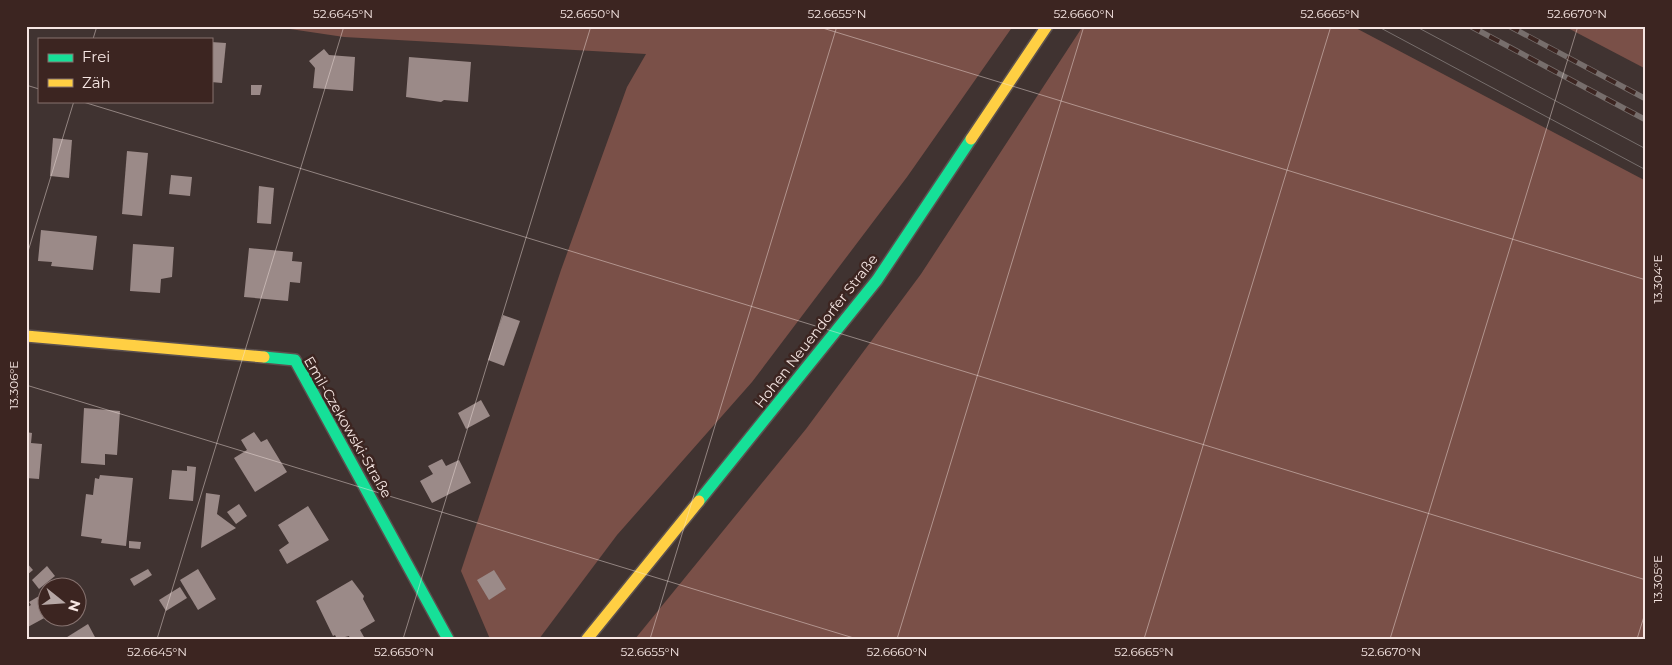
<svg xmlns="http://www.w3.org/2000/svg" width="1672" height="665" viewBox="0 0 1672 665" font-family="Montserrat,sans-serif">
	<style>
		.forest { fill: #7a5048 }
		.building { fill: #9b8a88 }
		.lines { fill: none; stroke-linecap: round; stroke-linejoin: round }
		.fast-casing { stroke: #5c514f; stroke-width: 14 }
		.slow-casing { stroke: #5c514f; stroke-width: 14 }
		.fast { stroke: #16e098; stroke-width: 11 }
		.slow { stroke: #ffcf43; stroke-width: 11 }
		.tram { stroke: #776e6c; stroke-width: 1 }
		.rail-casing { stroke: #776e6c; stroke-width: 5.5 }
		.rail { stroke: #3c2521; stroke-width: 4; stroke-dasharray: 11; stroke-linecap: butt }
		.ticks { fill: none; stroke: #f6e6e3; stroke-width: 1; stroke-opacity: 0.45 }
		.labels { text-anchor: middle; stroke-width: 5; stroke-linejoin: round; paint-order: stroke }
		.street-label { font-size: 14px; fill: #f6e6e3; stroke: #3c2521 }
		.neatline { fill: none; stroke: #f6e6e3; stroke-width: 2 }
		.ticks-label { font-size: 12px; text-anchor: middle; fill: #f6e6e3 }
	</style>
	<rect width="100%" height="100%" fill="#403331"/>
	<!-- forest -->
	<g class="forest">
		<path d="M270,26H1013L907,177L752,382L617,535L539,639H490L461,571L561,270L627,87L646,54L344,37Z"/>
		<path d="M1083,26H1352L1646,181V639H635L806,429L921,274Z"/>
		<path d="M1564,26H1646V69Z"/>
	</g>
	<!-- building -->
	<g class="building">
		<path d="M211,42L226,43L222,83L211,82Z"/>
		<path d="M324,49L329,55L355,57L353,91L313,88L315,68L309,61Z"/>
		<path d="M409,57L471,62L468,102L444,100L441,102L406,97Z"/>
		<path d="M251,85H262L260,95H251Z"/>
		<path d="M53,138L72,140L69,178L50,176Z"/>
		<path d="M127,151L148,153L142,216L122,214Z"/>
		<path d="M171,175L192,177L190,196L169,194Z"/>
		<path d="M259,186L274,188L271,224L257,223Z"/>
		<path d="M41,230L97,236L93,270L51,266L52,262L38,261Z"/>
		<path d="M133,244L174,247L172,277L161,279L160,293L130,291Z"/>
		<path d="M249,248L293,252L292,261L302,262L300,283L290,282L288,301L244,297Z"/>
		<path d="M503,315L520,321L504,366L488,360Z"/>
		<path d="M481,400L490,416L466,429L458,413Z"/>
		<path d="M84,408L120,411L117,455L105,454V465L81,463Z"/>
		<path d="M26,432L32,433L31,443L42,444L39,479L26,478Z"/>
		<path d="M254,432L261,442L267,439L287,472L255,492L234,458L247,450L241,440Z"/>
		<path d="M442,459L446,466L459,460L471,483L432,503L420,481L433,474L428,466Z"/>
		<path d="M187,466L196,467L193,501L169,499L172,470L187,471Z"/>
		<path d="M100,475L133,478L126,546L101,543L102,539L81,536L86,494L93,495L95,478L99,479Z"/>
		<path d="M206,493L220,495L217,514L236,528L201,548Z"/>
		<path d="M239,504L247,516L236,524L227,512Z"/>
		<path d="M308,506L329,540L287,564L279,550L289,543L278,525Z"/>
		<path d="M129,541L141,542L140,549L129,548Z"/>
		<path d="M26,562L33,570L27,575L26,574Z"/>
		<path d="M47,566L55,576L39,589L32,580Z"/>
		<path d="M148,569L152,575L134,586L130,579Z"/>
		<path d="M198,569L216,599L198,610L180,580Z"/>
		<path d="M494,570L506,589L489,600L477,580Z"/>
		<path d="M352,580L364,596L363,599L375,621L360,630L364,637L361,639H350L349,636L337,639L335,635L333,636L316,601Z"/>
		<path d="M180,587L187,598L166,611L159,600Z"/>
		<path d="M44,593L48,601V616L26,628V608L31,605L29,602Z"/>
		<path d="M88,624L96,639H64Z"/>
	</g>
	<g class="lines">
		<!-- fast casing -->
		<g class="fast-casing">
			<g id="fast">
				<path d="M264,357L295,360L448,639"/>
				<path d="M699,501L877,280L971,139"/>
			</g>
		</g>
		<!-- slow casing -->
		<g class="slow-casing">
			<g id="slow">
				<path d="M971,139L1047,26"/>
				<path d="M26,336L264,357"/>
				<path d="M587,639L699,501"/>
			</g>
		</g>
		<!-- fast -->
		<use href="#fast" class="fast"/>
		<!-- slow -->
		<use href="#slow" class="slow"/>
		<!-- tram -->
		<g class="tram">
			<path d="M1377,26L1646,170"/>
			<path d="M1415,26L1646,149"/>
		</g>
		<!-- rail casing -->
		<g class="rail-casing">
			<g id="rail">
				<path d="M1470,26L1646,120"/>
				<path d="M1509,26L1646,99"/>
			</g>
		</g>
		<!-- rail -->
		<use href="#rail" class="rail"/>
	</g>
	<!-- ticks -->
	<path class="ticks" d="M816,26L1646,280M93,39L97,26M26,85L39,89M80,101L1646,580M26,258L74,101M26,385L857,639M157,639L344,26M403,639L591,26M650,639L837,26M897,639L1084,26M1144,639L1331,26M1390,639L1578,26M1637,639L1646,610"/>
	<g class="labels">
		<!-- street labels -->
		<g class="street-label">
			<text transform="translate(816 331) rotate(-52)" y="5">Hohen Neuendorfer Straße</text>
			<text transform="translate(348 427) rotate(60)" y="5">Emil-Czekowski-Straße</text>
		</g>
	</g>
	<!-- border -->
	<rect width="1672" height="665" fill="none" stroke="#3c2521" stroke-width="55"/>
	<!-- legend -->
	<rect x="38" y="38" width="175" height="65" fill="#3c2521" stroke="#86726f"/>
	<rect x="48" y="54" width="25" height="8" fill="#16e098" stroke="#86726f"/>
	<text x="82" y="62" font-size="15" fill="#f6e6e3">Frei</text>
	<rect x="48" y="79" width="25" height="8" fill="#ffcf43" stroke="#86726f"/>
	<text x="82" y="88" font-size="15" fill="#f6e6e3">Zäh</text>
	<!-- north arrow -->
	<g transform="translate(62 602) rotate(107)"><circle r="24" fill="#3c2521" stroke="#86726f"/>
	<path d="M0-4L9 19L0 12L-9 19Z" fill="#b6a7a5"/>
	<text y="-8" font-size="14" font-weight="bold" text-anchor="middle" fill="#f6e6e3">N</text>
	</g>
	<rect x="28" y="28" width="1616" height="610" class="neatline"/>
	<g class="ticks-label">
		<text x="343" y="18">52.6645°N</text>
		<text x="590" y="18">52.6650°N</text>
		<text x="837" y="18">52.6655°N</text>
		<text x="1084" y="18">52.6660°N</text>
		<text x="1330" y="18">52.6665°N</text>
		<text x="1577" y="18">52.6670°N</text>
		<text transform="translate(1658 279) rotate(-90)" y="4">13.304°E</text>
		<text transform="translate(14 385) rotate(-90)" y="4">13.306°E</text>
		<text transform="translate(1658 579) rotate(-90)" y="4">13.305°E</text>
		<text x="157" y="656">52.6645°N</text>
		<text x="404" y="656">52.6650°N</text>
		<text x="650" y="656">52.6655°N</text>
		<text x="897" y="656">52.6660°N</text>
		<text x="1144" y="656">52.6665°N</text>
		<text x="1391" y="656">52.6670°N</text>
	</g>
</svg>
